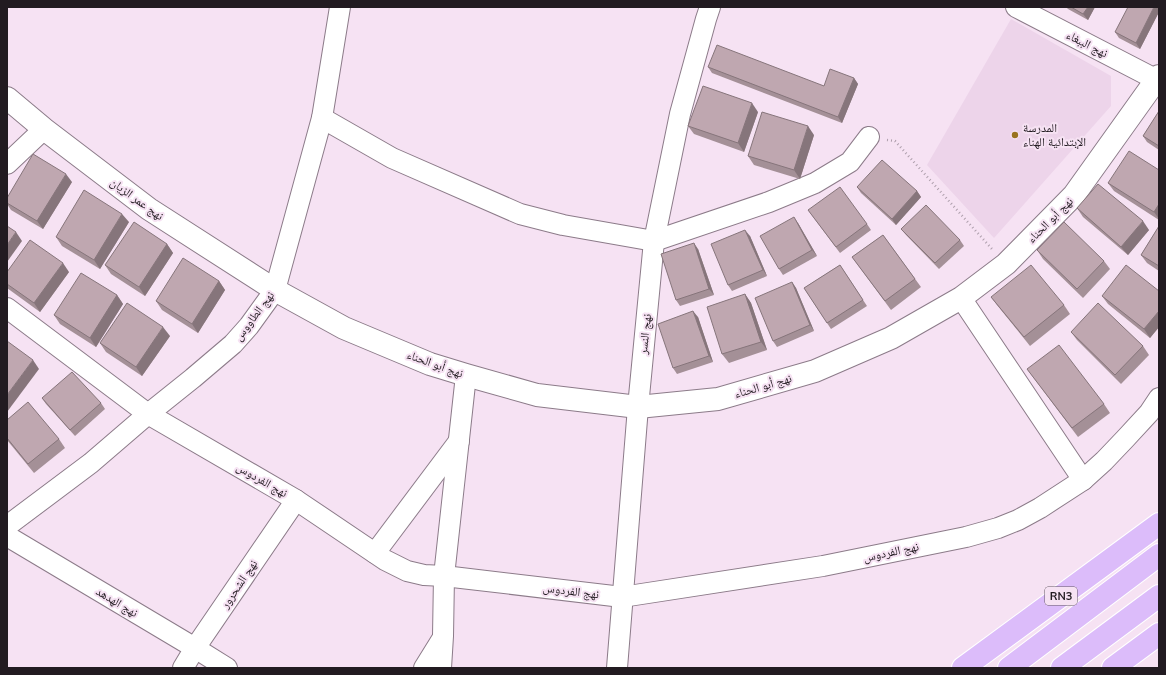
<svg xmlns="http://www.w3.org/2000/svg" width="1166" height="675" viewBox="0 0 1166 675" font-family="Mulish,'Noto Naskh Arabic',sans-serif">
	<style>
		.built { fill: #edd4ea }
		.lines { fill: none; stroke-linecap: round; stroke-linejoin: round }
		.minor-casing { stroke: #8c7b89; stroke-width: 22 }
		.tertiary-casing { stroke: #8c7b89; stroke-width: 24 }
		.trunk-casing { stroke: #fff; stroke-width: 24 }
		.path { stroke: #ae9fac; stroke-width: 2.5; stroke-dasharray: 1 3; stroke-linecap: butt }
		.minor { stroke: #fff; stroke-width: 20 }
		.tertiary { stroke: #fff; stroke-width: 22 }
		.trunk { stroke: #dcbcfa; stroke-width: 22 }
		.wall { fill: #a49097 }
		.shaded-wall { fill: #86757b }
		.building { fill: #bfa7b0; stroke: #86757b }
		.poi-dot { fill: #9a741f; stroke: #f6e2f3; stroke-width: 1.5 }
		.labels { text-anchor: middle; stroke-width: 4; stroke-linejoin: round; paint-order: stroke }
		.shield { fill: #f6e2f3; stroke: #625760; stroke-width: 1 }
		.shield-label { font-size: 11px; font-weight: bold; fill: #221b21 }
		.street-label { font-size: 12px; fill: #221b21; stroke: #f6e2f3 }
		.poi-label { font-size: 12px; fill: #221b21; stroke: #f6e2f3; text-anchor: start }
	</style>
	<rect width="100%" height="100%" fill="#f6e2f3"/>
	<!-- built -->
	<path class="built" d="M1011,19L1111,76V106L994,238L927,165Z"/>
	<g class="lines">
		<!-- minor casing -->
		<g class="minor-casing">
			<g id="minor">
				<path d="M1016,7L1159,81"/>
				<path d="M322,118L392,158L520,214L563,225L654,241L769,202L815,183L850,162L869,137"/>
				<path d="M7,164L44,129"/>
				<path d="M961,298L1083,480"/>
				<path d="M7,308L148,414L296,500L385,560L407,571L424,575L444,576L622,597L823,566L966,537L998,528L1018,520L1040,508L1083,480L1104,461L1125,439L1149,413L1159,398"/>
				<path d="M7,526L91,463L148,414L193,378L233,344L249,326L275,290L322,118L340,7"/>
				<path d="M7,536L195,648L227,668"/>
				<path d="M375,553L459,441"/>
				<path d="M183,668L195,648L296,500"/>
				<path d="M424,668L442,639"/>
				<path d="M441,668L443,636L444,576L466,375"/>
				<path d="M617,668L638,407L654,241L680,114L706,19L710,7"/>
			</g>
		</g>
		<!-- tertiary casing -->
		<g class="tertiary-casing">
			<path id="tertiary" d="M7,98L44,129L149,209L275,290L344,328L430,364L466,375L537,395L638,407L718,399L815,371L891,338L961,298L1006,264L1074,195L1159,76"/>
		</g>
		<!-- trunk casing -->
		<g class="trunk-casing">
			<g id="trunk">
				<path d="M963,668L1159,524"/>
				<path d="M1009,668L1159,555"/>
				<path d="M1062,668L1159,596"/>
				<path d="M1113,668L1159,634"/>
			</g>
		</g>
		<!-- path -->
		<path class="path" d="M887,140L895,141L992,249"/>
		<!-- minor -->
		<use href="#minor" class="minor"/>
		<!-- tertiary -->
		<use href="#tertiary" class="tertiary"/>
		<!-- trunk -->
		<use href="#trunk" class="trunk"/>
	</g>
	<!-- wall -->
	<g class="wall">
		<path d="M1066,7H1095L1088,20L1068,9Z"/>
		<path d="M1159,7V12L1140,49L1119,38L1115,32Z"/>
		<path d="M708,67L824,86L854,78L858,84L842,123L712,73Z"/>
		<path d="M1159,111V150L1147,142L1143,136Z"/>
		<path d="M758,112L744,152L694,134L688,126Z"/>
		<path d="M814,135L800,179L754,165L748,156Z"/>
		<path d="M1159,170V220L1114,191L1108,183Z"/>
		<path d="M72,182L43,229L11,210L7,204V198Z"/>
		<path d="M857,187L917,191L921,197L896,225L861,193Z"/>
		<path d="M1077,208L1149,230L1128,255L1083,217Z"/>
		<path d="M808,210L867,224L871,230L840,253Z"/>
		<path d="M129,222L100,269L62,246L56,237Z"/>
		<path d="M798,223L817,256L783,275L779,269Z"/>
		<path d="M1159,226V271L1147,263L1141,255Z"/>
		<path d="M901,229L960,240L964,246L939,269L906,235Z"/>
		<path d="M883,235L921,287L891,310L852,257Z"/>
		<path d="M750,236L767,276L732,291L728,285Z"/>
		<path d="M167,244L173,253L145,296L111,274L105,265Z"/>
		<path d="M698,249L714,295L680,306L676,300Z"/>
		<path d="M1037,250L1104,261L1110,269L1083,298L1043,259Z"/>
		<path d="M840,265L867,306L831,329L804,288Z"/>
		<path d="M7,272H69L40,312L7,288Z"/>
		<path d="M219,281L225,290L198,333L162,310L156,301Z"/>
		<path d="M792,282L796,288L814,331L777,347L773,341Z"/>
		<path d="M1159,291V327L1150,338L1108,304L1102,296Z"/>
		<path d="M745,294L751,303L767,350L729,363L722,354Z"/>
		<path d="M117,295L123,304L96,347L60,324L54,315Z"/>
		<path d="M991,297L1064,305L1070,314L1030,346L997,305Z"/>
		<path d="M698,317L713,362L677,374L673,368Z"/>
		<path d="M1071,332L1143,346L1149,355L1121,384L1077,340Z"/>
		<path d="M170,336L142,376L106,352L100,343Z"/>
		<path d="M1027,369L1104,404L1110,413L1078,437Z"/>
		<path d="M42,398L101,403L105,409L75,436L46,404Z"/>
		<path d="M7,420L59,439L65,448L34,473L7,440Z"/>
	</g>
	<!-- shaded-wall -->
	<g class="shaded-wall">
		<path d="M1088,7H1095L1088,20L1083,14Z"/>
		<path d="M1154,7H1159V12L1140,49L1136,43Z"/>
		<path d="M854,78L858,84L842,123L838,117Z"/>
		<path d="M752,103L758,112L744,152L738,143Z"/>
		<path d="M808,126L814,135L800,179L794,170Z"/>
		<path d="M66,174L72,182L43,229L37,221Z"/>
		<path d="M917,191L921,197L896,225L892,219Z"/>
		<path d="M1159,204V219L1154,212Z"/>
		<path d="M122,214L129,222L100,269L94,260Z"/>
		<path d="M794,217L798,223L817,256L812,250Z"/>
		<path d="M1143,221L1149,230L1128,255L1121,247Z"/>
		<path d="M745,230L750,236L767,276L763,270Z"/>
		<path d="M16,232L22,241L7,262V245Z"/>
		<path d="M694,243L698,249L714,295L709,289Z"/>
		<path d="M167,244L173,253L145,296L139,287Z"/>
		<path d="M63,263L69,272L40,312L34,303Z"/>
		<path d="M219,281L225,290L198,333L192,324Z"/>
		<path d="M792,282L796,288L814,331L810,325Z"/>
		<path d="M745,294L751,303L767,350L761,342Z"/>
		<path d="M117,295L123,304L96,347L90,338Z"/>
		<path d="M693,311L698,317L713,362L709,356Z"/>
		<path d="M1159,311V327L1150,338L1144,329Z"/>
		<path d="M163,327L170,336L142,376L136,367Z"/>
		<path d="M33,360L39,369L7,412V395Z"/>
	</g>
	<!-- building -->
	<g class="building">
		<path d="M1071,7H1088L1083,14Z"/>
		<path d="M1128,7H1154L1136,43L1115,32Z"/>
		<path d="M717,45L824,86L830,69L854,78L838,117L708,67Z"/>
		<path d="M703,86L752,103L738,143L688,126Z"/>
		<path d="M1159,111V146L1143,136Z"/>
		<path d="M762,112L808,126L794,170L748,156Z"/>
		<path d="M1129,151L1159,170V204L1154,212L1108,183Z"/>
		<path d="M33,154L66,174L37,221L7,203V198Z"/>
		<path d="M882,160L917,191L892,219L857,187Z"/>
		<path d="M1098,184L1143,221L1121,247L1077,208Z"/>
		<path d="M840,187L867,224L836,247L808,210Z"/>
		<path d="M84,190L122,214L94,260L56,237Z"/>
		<path d="M926,205L960,240L935,263L901,229Z"/>
		<path d="M794,217L812,250L779,269L760,236Z"/>
		<path d="M134,222L167,244L139,287L105,265Z"/>
		<path d="M1064,222L1104,261L1077,289L1037,250Z"/>
		<path d="M7,226L16,232L7,245Z"/>
		<path d="M1159,226V266L1141,255Z"/>
		<path d="M745,230L763,270L728,285L711,244Z"/>
		<path d="M883,235L915,279L885,301L852,257Z"/>
		<path d="M30,240L63,263L34,303L7,284V272Z"/>
		<path d="M694,243L709,289L676,300L661,254Z"/>
		<path d="M183,258L219,281L192,324L156,301Z"/>
		<path d="M840,265L863,300L827,323L804,288Z"/>
		<path d="M1031,265L1064,305L1024,337L991,297Z"/>
		<path d="M1126,265L1159,291V311L1144,329L1102,296Z"/>
		<path d="M81,273L117,295L90,338L54,315Z"/>
		<path d="M792,282L810,325L773,341L755,298Z"/>
		<path d="M745,294L761,342L722,354L707,307Z"/>
		<path d="M127,303L163,327L136,367L100,343Z"/>
		<path d="M1098,303L1143,346L1115,375L1071,332Z"/>
		<path d="M693,311L709,356L673,368L658,324Z"/>
		<path d="M7,341L33,360L7,395Z"/>
		<path d="M1059,345L1104,404L1072,428L1027,369Z"/>
		<path d="M72,372L101,403L70,430L42,398Z"/>
		<path d="M28,402L59,439L28,464L7,438V420Z"/>
	</g>
	<!-- markers -->
	<circle class="poi-dot" cx="1015" cy="135" r="4"/>
	<g class="labels">
		<!-- shield labels -->
		<rect class="shield" x="1045" y="587" width="32" height="18" rx="3"/>
		<g class="shield-label">
			<text x="1061" y="600">RN3</text>
		</g>
		<!-- street labels -->
		<g class="street-label">
			<text transform="translate(1087 44) rotate(27)" y="4">نهج الببغاء</text>
			<text transform="translate(137 199) rotate(36)" y="4">نهج عمر الزيان</text>
			<text transform="translate(1050 220) rotate(-45)" y="4">نهج أبو الحناء</text>
			<text transform="translate(254 316) rotate(-53)" y="4">نهج الطاووس</text>
			<text transform="translate(645 334) rotate(-84)" y="4">نهج النسر</text>
			<text transform="translate(435 364) rotate(20)" y="4">نهج أبو الحناء</text>
			<text transform="translate(763 386) rotate(-16)" y="4">نهج أبو الحناء</text>
			<text transform="translate(262 480) rotate(30)" y="4">نهج الفردوس</text>
			<text transform="translate(891 552) rotate(-12)" y="4">نهج الفردوس</text>
			<text transform="translate(239 584) rotate(-56)" y="4">نهج الشحرور</text>
			<text transform="translate(571 591) rotate(7)" y="4">نهج الفردوس</text>
			<text transform="translate(117 602) rotate(31)" y="4">نهج الهدهد</text>
		</g>
		<!-- poi labels -->
		<g class="poi-label">
			<text x="1023" y="132">المدرسة<tspan x="1023" dy="14">الإبتدائية الهناء</tspan></text>
		</g>
	</g>
	<!-- border -->
	<rect width="1166" height="675" fill="none" stroke="#221b21" stroke-width="16"/>
</svg>
